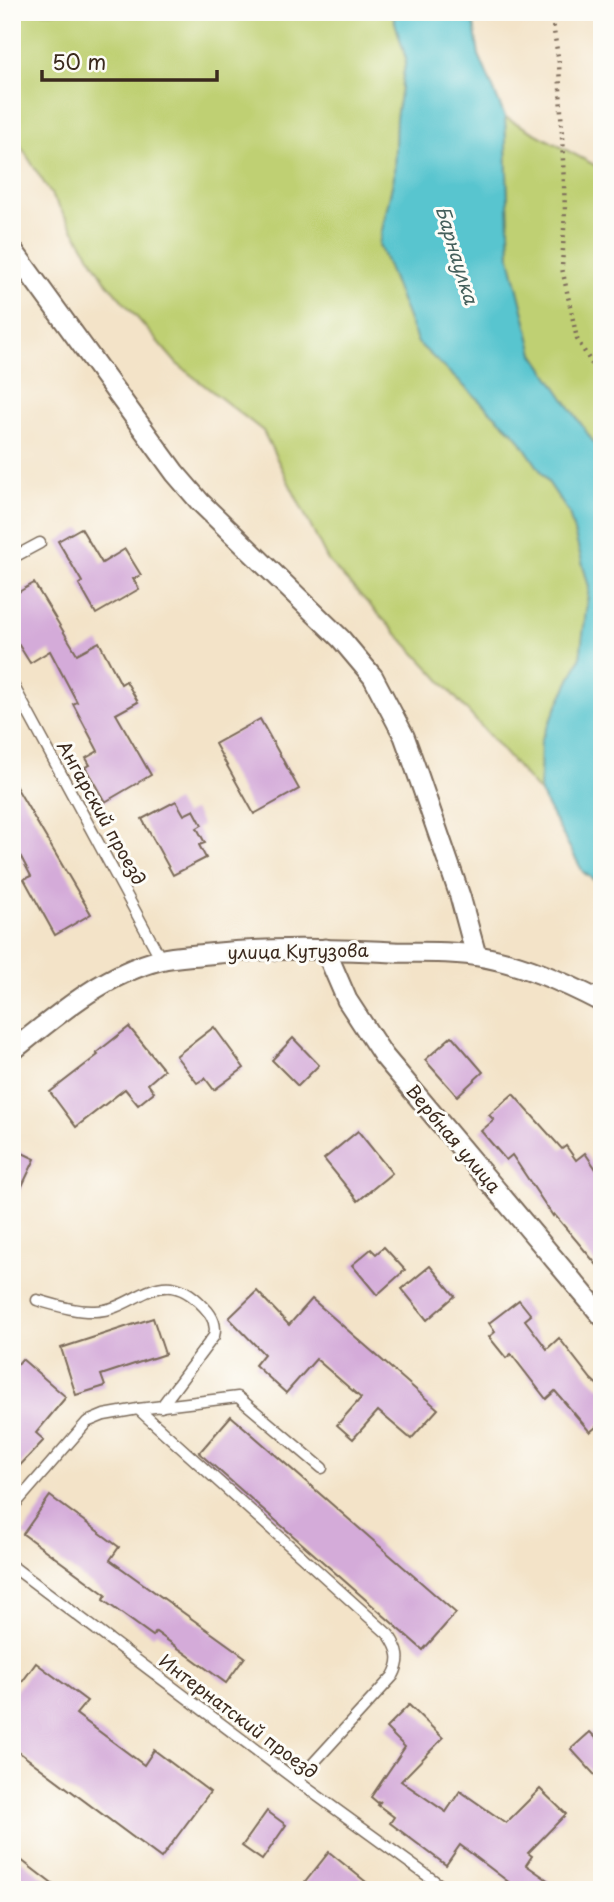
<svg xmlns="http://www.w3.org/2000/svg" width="614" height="1902" viewBox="0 0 614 1902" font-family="'Playpen Sans',sans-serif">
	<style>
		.green { fill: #bfd073; stroke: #7d7d48; stroke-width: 2 }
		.water { fill: #58c5cf; stroke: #4a7876; stroke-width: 2 }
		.building { fill: #d4abd9 }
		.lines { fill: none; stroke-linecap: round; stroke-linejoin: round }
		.service-casing { stroke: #7b6b5a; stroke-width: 13 }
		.minor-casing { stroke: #7b6b5a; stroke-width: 23 }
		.path { stroke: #7b6b5a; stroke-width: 4.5; stroke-dasharray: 2 5; stroke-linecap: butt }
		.service { stroke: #fff; stroke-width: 10 }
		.minor { stroke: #fff; stroke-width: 19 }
		.labels { text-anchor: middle; stroke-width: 6; stroke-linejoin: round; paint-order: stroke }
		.street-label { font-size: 18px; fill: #3b2a1e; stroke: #fdfcf7 }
		.water-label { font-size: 19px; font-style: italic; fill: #45605c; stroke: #fdfcf7 }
	</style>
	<rect width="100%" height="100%" fill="#fdfcf7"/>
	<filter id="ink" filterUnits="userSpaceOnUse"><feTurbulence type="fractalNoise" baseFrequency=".0143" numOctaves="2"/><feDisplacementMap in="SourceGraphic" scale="14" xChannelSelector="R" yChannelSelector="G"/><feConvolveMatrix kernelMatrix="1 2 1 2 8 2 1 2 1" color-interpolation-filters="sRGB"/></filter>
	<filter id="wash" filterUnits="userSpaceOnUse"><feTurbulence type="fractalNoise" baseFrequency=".00686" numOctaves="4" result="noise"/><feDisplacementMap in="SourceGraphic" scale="28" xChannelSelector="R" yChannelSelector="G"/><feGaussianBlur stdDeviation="1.57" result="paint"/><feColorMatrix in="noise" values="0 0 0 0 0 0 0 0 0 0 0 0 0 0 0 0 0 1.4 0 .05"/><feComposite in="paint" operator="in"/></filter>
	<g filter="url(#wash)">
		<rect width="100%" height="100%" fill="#f3e3c8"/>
		<!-- green -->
		<g class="green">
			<path d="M12,12H392L406,59L396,118L394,177L379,245L418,343L517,436L569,513L589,587L580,659L541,740L540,793L433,672L328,561L263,431L177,364L107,283L12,132Z"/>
			<path d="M505,117L602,169V455L534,354L510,258Z"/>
		</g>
		<!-- water -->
		<path class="water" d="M392,12H472L479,55L505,117L510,258L534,354L602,455V886L583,872L540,793L541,740L580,659L589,587L569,513L517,436L418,343L379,244L394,177L396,118L406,59Z"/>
		<g id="blocks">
			<!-- building -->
			<g class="building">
				<path d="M81,528L102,563L125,549L141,575L133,579L139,589L96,614L79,584L82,582L58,541Z"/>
				<path d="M34,583L77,654L99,642L121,684L126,681L138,702L116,714L151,775L105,802L85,767L90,765L86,758L98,751L73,704L77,702L50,651L30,663L12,634V596Z"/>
				<path d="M260,719L299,789L254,814L215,744Z"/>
				<path d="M12,780L91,914L55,935L24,879L31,876L12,840Z"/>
				<path d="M176,801L184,815L194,810L202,825L197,828L205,843L199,845L206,858L173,875L142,819Z"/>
				<path d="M129,1027L164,1070L148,1084L154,1092L138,1105L125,1089L76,1127L50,1092L98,1055L96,1053Z"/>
				<path d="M214,1027L244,1068L214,1090L205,1078L197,1083L176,1056Z"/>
				<path d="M452,1036L483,1072L457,1096L425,1060Z"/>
				<path d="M293,1038L319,1065L298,1086L272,1060Z"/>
				<path d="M513,1094L562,1149L566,1146L576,1160L585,1153L602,1178V1271L554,1214L553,1216L512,1155L506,1160L481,1131L494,1120L489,1115Z"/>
				<path d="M358,1131L392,1173L358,1201L324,1159Z"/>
				<path d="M12,1148L35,1159L12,1207Z"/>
				<path d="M384,1247L405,1270L377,1295L352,1265L371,1249L376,1254Z"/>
				<path d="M430,1266L455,1296L427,1320L402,1289Z"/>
				<path d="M257,1291L289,1325L312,1299L438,1409L411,1439L378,1411L353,1439L337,1425L361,1398L316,1359L286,1393L255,1365L264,1354L229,1318Z"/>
				<path d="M519,1300L531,1315L525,1320L547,1349L559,1338L591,1379L602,1389V1422L590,1432L555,1391L546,1399L511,1354L506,1358L489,1337L495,1332L489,1323Z"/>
				<path d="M153,1318L165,1354L101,1375L105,1386L76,1395L61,1348Z"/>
				<path d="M22,1359L66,1397L36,1433L44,1440L12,1474V1371Z"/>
				<path d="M231,1416L456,1613L423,1650L199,1453Z"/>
				<path d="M50,1496L119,1547L110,1560L245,1657L226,1683L156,1632L153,1636L103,1600L106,1595L23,1534Z"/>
				<path d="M36,1663L87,1701L76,1714L144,1765L154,1750L210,1792L161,1858L12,1747V1696Z"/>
				<path d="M409,1705L443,1738L401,1781L446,1812L460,1791L506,1823L540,1789L566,1814L528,1853L532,1856L526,1865L562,1890H519L460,1845L446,1865L390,1823L394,1817L378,1805L381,1801L378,1803L371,1797L405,1747L386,1728Z"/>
				<path d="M590,1732L602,1744V1783L571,1749Z"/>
				<path d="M267,1811L286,1825L262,1860L242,1846Z"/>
				<path d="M329,1852L376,1890H299Z"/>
				<path d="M12,1853L60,1890H12Z"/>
			</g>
		</g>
	</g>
	<g filter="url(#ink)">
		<use href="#blocks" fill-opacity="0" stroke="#7b6b5a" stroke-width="2"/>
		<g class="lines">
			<!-- service casing -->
			<g class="service-casing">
				<g id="service">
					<path d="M12,558L40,543"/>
					<path d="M12,683L161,959"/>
					<path d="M37,1300C55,1305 76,1312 95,1311C136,1311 161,1259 204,1307C212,1315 217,1325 214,1336L161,1407"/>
					<path d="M138,1409L389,1635C399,1650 402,1660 393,1676L297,1781"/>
					<path d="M12,1508L87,1422L104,1415L138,1409L238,1397L322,1468"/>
					<path d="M12,1566L297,1781L447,1890"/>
				</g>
			</g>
			<!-- minor casing -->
			<g class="minor-casing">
				<g id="minor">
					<path d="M12,249L175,473L200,502L341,639L373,677L404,736L417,772L460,896L476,955"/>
					<path d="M325,949L347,1000L383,1055L602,1316"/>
					<path d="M12,1051C57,1015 104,974 160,960C175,956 192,956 208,954C270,947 331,949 393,952C421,953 451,951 478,956C521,963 563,982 602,1002"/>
				</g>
			</g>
			<!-- path -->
			<path class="path" d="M551,12L559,63L565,210L562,268L577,339L602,381"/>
			<!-- service -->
			<use href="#service" class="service"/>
			<!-- minor -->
			<use href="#minor" class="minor"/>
		</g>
	</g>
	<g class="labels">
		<!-- street labels -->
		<g class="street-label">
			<text transform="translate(101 813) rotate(61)" y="6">Ангарский проезд</text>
			<text transform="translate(298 952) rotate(-1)" y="6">улица Кутузова</text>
			<text transform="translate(453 1139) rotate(50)" y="6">Вербная улица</text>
			<text transform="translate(238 1717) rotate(37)" y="6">Интернатский проезд</text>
		</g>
		<!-- water labels -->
		<g class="water-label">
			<text transform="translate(457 255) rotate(73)" y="7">Барнаулка</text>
		</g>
	</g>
	<!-- margin -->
	<rect width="614" height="1902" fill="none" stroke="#fdfcf7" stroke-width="42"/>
	<!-- scale -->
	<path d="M42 70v10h175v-10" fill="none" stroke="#3b2a1e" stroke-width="3.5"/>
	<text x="52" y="70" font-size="21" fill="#3b2a1e" stroke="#fdfcf7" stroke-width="5" paint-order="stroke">50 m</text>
</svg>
